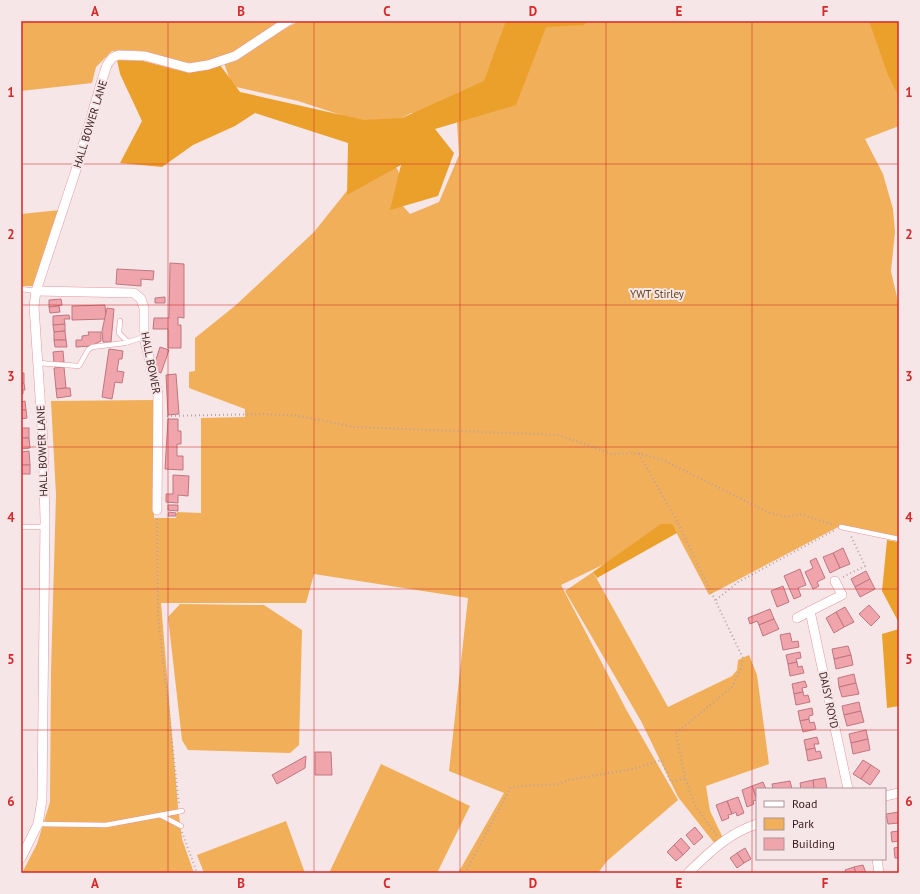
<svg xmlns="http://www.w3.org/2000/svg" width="920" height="894" viewBox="0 0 920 894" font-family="'PT Sans',sans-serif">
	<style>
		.green { fill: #f0af58; fill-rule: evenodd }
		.forest { fill: #eba02c }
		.building { fill: #f0a5ad; stroke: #bf767f }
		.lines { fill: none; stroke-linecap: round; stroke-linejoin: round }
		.service-casing { stroke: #e497a0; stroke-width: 5.5 }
		.minor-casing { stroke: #e497a0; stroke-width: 10 }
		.path { stroke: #b7a2a5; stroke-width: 2; stroke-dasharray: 1 3; stroke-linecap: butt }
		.service { stroke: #fff; stroke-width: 4.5 }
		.minor { stroke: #fff; stroke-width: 9 }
		.grid { fill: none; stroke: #d62828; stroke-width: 1; stroke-opacity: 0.55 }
		.labels { text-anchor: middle; stroke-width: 4; stroke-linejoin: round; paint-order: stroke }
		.street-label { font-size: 11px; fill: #381a1e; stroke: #f7e6e8 }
		.park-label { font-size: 11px; fill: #604115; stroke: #f7e6e8 }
		.neatline { fill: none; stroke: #d62828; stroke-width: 1.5 }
		.grid-label { font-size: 13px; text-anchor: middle; font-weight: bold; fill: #d62828 }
	</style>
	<rect width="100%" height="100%" fill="#f7e6e8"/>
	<!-- green -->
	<g class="green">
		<path d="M21,21H282C255,38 225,65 191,63C173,62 157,54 140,51C131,50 121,51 112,51L96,67L92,83L21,91Z"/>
		<path d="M302,21H883L899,59V126L865,139L883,174L893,209L895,232L891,271L899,306V537L842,525L709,595L675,530L561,585L627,711L678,800L607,861L598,873H458L504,793L449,771L468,598L314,574L306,603H161L178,807L182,839L194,873H22L37,844L50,802L51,671L56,495L51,401L155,400L154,518H176L177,512L201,513V418L245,417V409L189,388V372L195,371V338L236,305L314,232L370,162L368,134L341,115L298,101L232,86L224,63L297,22ZM440,112L457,122L459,155L439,202L410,214L402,205L404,191L398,170L389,158L378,131L411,113Z"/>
		<path d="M60,210L33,286H21V214Z"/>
		<path d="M593,572L668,707L732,676L737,670L738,660L749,655L757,675L769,764L706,786L710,811L723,838L715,844L678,797L641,721L565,591Z"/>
		<path d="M180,604L264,605L302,630L299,745L290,753L188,750L182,740L168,617Z"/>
		<path d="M381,764L470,806L437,873H329Z"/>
		<path d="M286,821L305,873H204L197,855Z"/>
	</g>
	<!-- forest -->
	<g class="forest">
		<path d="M506,21H587L584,25L546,27L516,105L435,129L454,153L438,196L390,210L401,165L347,195L348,143L255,113L235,126L193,145L162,167L120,163L142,121L120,74L117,60L143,61L189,73L220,65L240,92L364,120L402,118L484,81Z"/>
		<path d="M869,21H898L899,97L888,75Z"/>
		<path d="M661,524H672L677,533L597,578L593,572Z"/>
		<path d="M887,540L899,542V623L882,591Z"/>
		<path d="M899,629V706L887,708L882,634Z"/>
	</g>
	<!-- building -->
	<g class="building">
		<path d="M170,263L184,264V318L178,317V325H181V348H168V329H153L154,318H169Z"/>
		<path d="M117,269L154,271L153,280L141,279V286L116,284Z"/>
		<path d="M165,297V303H155V298Z"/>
		<path d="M61,299L62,305L49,307V300Z"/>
		<path d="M105,305L106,319L72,320V306Z"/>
		<path d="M59,306L60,312L50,313L49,307Z"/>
		<path d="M107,308L114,309L111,342H103L102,331Z"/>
		<path d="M69,315L70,319H64L65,324L53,325V316Z"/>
		<path d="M65,324V331L54,332L53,325Z"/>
		<path d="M65,331L66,340H54V332Z"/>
		<path d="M88,332H101V341L91,346L76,347V340H82V336L89,335Z"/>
		<path d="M54,340H66L67,347H55Z"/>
		<path d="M160,347L169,350L161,373L155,371L153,369Z"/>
		<path d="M109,349L123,351L122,359H119L117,371L124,372L122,383L115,382L112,399L102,397Z"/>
		<path d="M63,351L64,362L54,363L53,352Z"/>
		<path d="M64,367L66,388L56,389L54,368Z"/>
		<path d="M21,373H24V383L21,384Z"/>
		<path d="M176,374L179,414L168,415L166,375Z"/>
		<path d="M24,383L25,390H23V394H21V384Z"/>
		<path d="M66,388H70L71,396L57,398L56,389Z"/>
		<path d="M25,401L26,410H21V402Z"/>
		<path d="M21,410H26L27,418L21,419Z"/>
		<path d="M168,419H178V431H181V444H177V456H183V470L165,469Z"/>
		<rect x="21" y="428" width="8" height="10"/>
		<path d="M21,438H29L30,448L21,449Z"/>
		<path d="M29,451L30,465H21V452Z"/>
		<rect x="21" y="465" width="9" height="9"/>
		<path d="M173,475L189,476L188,496L178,495V503L166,502V494H173Z"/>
		<path d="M168,505H178V511L168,510Z"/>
		<path d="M169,512L176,513V516H168Z"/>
		<path d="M843,548L850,564L840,568L833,553Z"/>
		<path d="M833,553L840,568L830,573L823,557Z"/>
		<path d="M816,558L825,578L817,582L819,586L813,589L805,572L813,568L810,561Z"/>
		<path d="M800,569L806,585L798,588L801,596L794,599L784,576Z"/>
		<path d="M866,571L870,579L855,587L851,579Z"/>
		<path d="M870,579L875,589L860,597L855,587Z"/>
		<path d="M783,586L789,602L777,607L771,591Z"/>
		<path d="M869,605L880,617L871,626L859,614Z"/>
		<path d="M845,607L854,622L844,627L836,612Z"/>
		<path d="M770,609L774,619L759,625L757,621L750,624L748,618Z"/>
		<path d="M836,612L844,627L834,633L826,618Z"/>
		<path d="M774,619L779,629L763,636L759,625Z"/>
		<path d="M790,633L792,642L798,641L799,647L783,650L780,635Z"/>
		<path d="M848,646L851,655L834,659L832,649Z"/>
		<path d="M800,652L801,658L796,659L797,662L788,664L786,655Z"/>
		<path d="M851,655L853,665L836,669L834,659Z"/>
		<path d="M797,662L798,667L802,666L804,673L790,676L788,664Z"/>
		<path d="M854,674L856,683L839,687L838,678Z"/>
		<path d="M805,681L807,687L802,688L803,692L794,694L792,684Z"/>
		<path d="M856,683L859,694L842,697L839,687Z"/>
		<path d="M803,692L804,696L808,695L810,702L796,705L794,694Z"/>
		<path d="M859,702L861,711L844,715L842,706Z"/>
		<path d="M812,708L813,715L809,716V719L800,721L798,711Z"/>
		<path d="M861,711L864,722L847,726L844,715Z"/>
		<path d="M809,719L810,723L814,722L816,729L803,732L800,721Z"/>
		<path d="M866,730L868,739L851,743L849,734Z"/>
		<path d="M817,737L819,744H814L815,748L806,750L804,740Z"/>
		<path d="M868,739L870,750L853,754L851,743Z"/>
		<path d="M815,748L816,752L820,751L822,758L808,761L806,750Z"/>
		<path d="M315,752H331L332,775H315Z"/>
		<path d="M306,756L305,768L277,784L272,775Z"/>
		<path d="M863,760L871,765L861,779L853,774Z"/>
		<path d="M871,765L880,771L870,785L861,779Z"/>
		<path d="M825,778L827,789H814L813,780Z"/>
		<path d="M813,780L814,789H801L800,783Z"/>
		<path d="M790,781L792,789H773L772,784Z"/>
		<path d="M763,782L766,789H757V799L752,786Z"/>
		<path d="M752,786L757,800L753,801L754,804L747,807L742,790Z"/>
		<path d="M738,797L744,813L737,816L736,812L732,814L727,801Z"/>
		<path d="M727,801L732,814L728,815L729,818L722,821L716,805Z"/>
		<path d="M899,812V823L888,824L886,814Z"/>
		<path d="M695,827L703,837L694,845L686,835Z"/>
		<path d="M899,831V841L892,842L891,832Z"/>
		<path d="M681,838L690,848L683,855L674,845Z"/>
		<path d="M674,845L683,855L676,861L667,852Z"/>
		<path d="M899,847V858H895L894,848Z"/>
		<path d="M745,848L751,859L744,863L737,853Z"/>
		<path d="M737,853L744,863L737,868L730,858Z"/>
		<path d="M863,865L866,873H856L854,867Z"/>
		<path d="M854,867L856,873H846L845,870Z"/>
	</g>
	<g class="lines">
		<!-- service casing -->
		<g class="service-casing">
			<g id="service">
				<path d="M21,289L36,291"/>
				<path d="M120,321L119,333L128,342"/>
				<path d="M38,363L79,366L88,350L92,347L125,343L144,337"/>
				<path d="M21,527H45"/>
				<path d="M841,527L899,539"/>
				<path d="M160,815L181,826"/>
				<path d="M38,824L106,825L182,811"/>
			</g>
		</g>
		<!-- minor casing -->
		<g class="minor-casing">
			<g id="minor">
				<path d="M36,291L134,293L141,299L144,308V337L158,394L157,510"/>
				<path d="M835,581L842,595L810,611L848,789"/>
				<path d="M797,618L810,611"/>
				<path d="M885,796L899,793"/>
				<path d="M21,858L38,824L42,800L45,520L43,442L34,306L36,291L75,173L102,80L107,65L112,58L118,55L145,56L189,68L208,65L235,56L288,21"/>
				<path d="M877,859L879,873"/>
				<path d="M688,873C710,852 727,834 757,824"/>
			</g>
		</g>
		<!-- path -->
		<g class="path">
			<path d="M167,416L264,414L300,416L354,427L559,435L612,454L638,453L663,460L770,513L788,517L799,514L834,525"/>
			<path d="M639,454L678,523L743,658L741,669L732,687L676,733L685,778L695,806L717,836"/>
			<path d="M157,519L158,615L179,805"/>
			<path d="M843,577L865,566L851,536"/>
			<path d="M716,600L738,582L835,530"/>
			<path d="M182,832L197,873"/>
			<path d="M465,873L511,787L558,784L568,780L633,769L661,760L671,782L685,778"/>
		</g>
		<!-- service -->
		<use href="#service" class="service"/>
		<!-- minor -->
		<use href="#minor" class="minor"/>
	</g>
	<!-- grid -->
	<path class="grid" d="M168,21V873M314,21V873M460,21V873M606,21V873M752,21V873M21,164H899M21,305H899M21,447H899M21,589H899M21,730H899"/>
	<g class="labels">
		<!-- street labels -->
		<g class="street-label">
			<text transform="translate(90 124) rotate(-73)" y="4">HALL BOWER LANE</text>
			<text transform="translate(151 363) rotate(79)" y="4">HALL BOWER</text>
			<text transform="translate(42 451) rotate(-92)" y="4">HALL BOWER LANE</text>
			<text transform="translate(829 700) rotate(78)" y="4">DAISY ROYD</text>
		</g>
		<!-- park labels -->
		<g class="park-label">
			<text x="657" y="298">YWT Stirley</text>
		</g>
	</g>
	<!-- border -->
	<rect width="920" height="894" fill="none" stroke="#f7e6e8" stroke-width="44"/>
	<!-- legend -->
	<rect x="756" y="788" width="130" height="72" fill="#f7e6e8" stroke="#ab9497"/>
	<rect x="764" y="801" width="20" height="6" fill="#ffffff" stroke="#ab9497"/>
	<text x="792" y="808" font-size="12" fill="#381a1e">Road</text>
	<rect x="764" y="818" width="20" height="12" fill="#f0af58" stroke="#ab9497"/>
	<text x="792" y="828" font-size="12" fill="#381a1e">Park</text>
	<rect x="764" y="838" width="20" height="12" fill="#f0a5ad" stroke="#ab9497"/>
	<text x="792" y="848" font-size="12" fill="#381a1e">Building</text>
	<rect x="22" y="22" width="876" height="850" class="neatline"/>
	<g class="grid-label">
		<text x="95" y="16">A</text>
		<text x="241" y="16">B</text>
		<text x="387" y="16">C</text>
		<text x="533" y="16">D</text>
		<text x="679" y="16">E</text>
		<text x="825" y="16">F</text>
		<text x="11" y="97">1</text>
		<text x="909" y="97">1</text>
		<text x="11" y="239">2</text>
		<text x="909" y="239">2</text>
		<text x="11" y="381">3</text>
		<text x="909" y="381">3</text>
		<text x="11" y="522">4</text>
		<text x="909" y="522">4</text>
		<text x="11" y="664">5</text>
		<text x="909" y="664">5</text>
		<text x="11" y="806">6</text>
		<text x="909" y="806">6</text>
		<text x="95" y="888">A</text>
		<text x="241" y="888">B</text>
		<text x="387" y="888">C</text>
		<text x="533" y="888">D</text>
		<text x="679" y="888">E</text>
		<text x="825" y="888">F</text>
	</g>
</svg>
